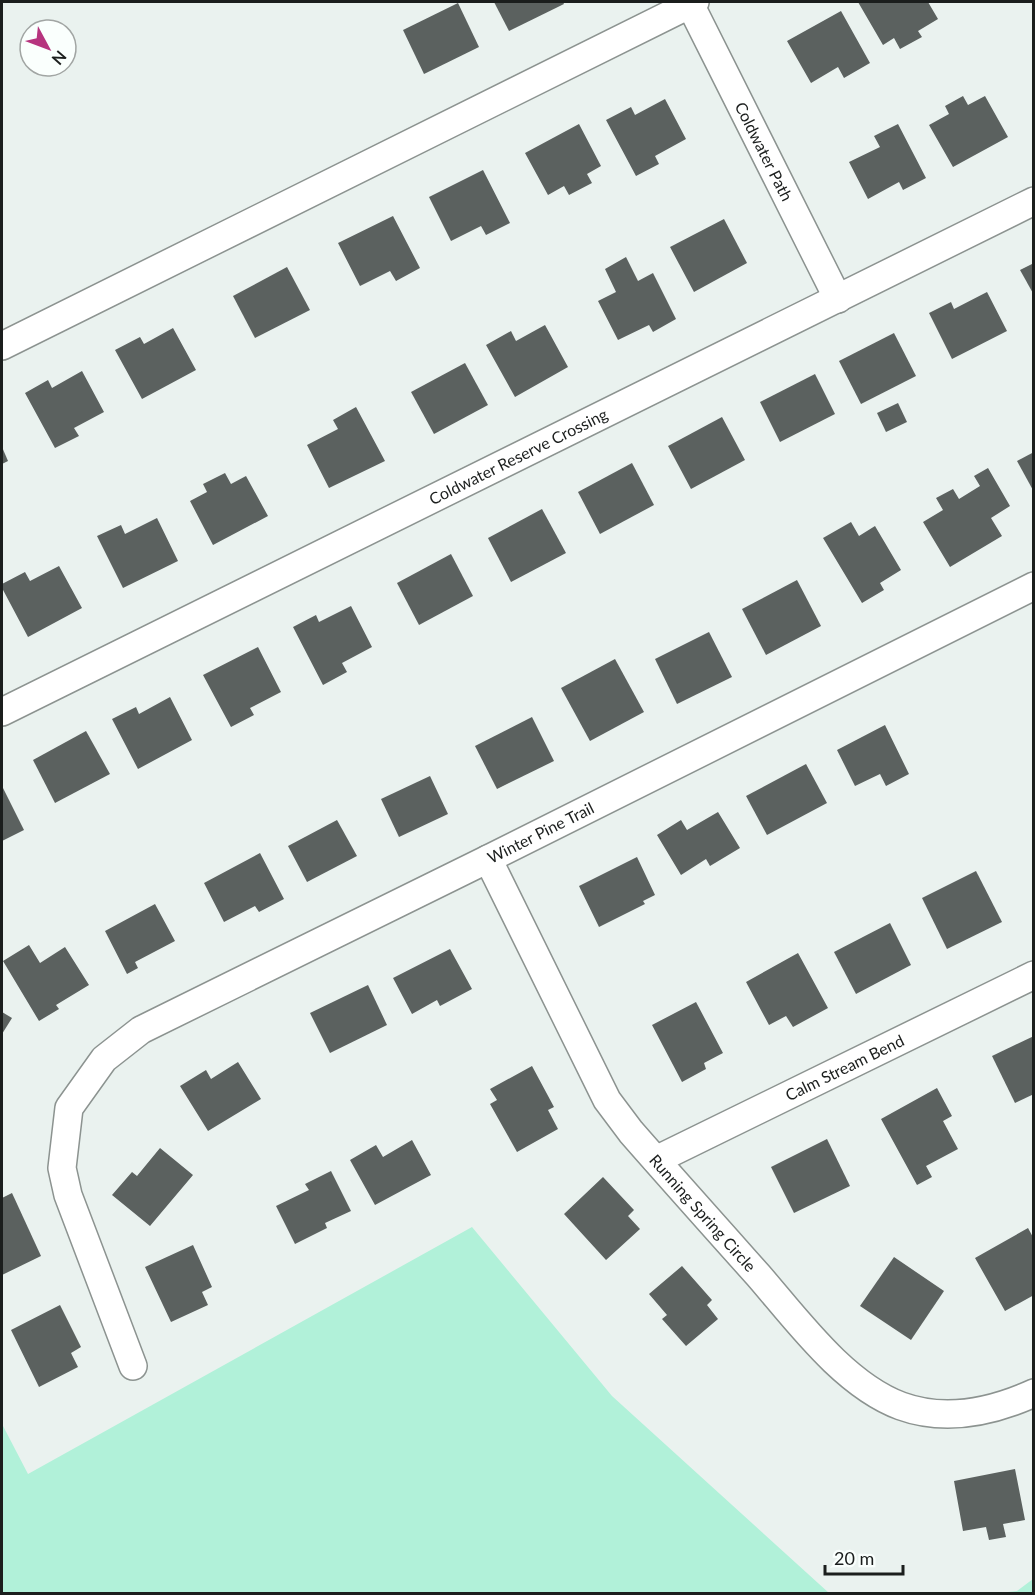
<svg xmlns="http://www.w3.org/2000/svg" width="1035" height="1595" viewBox="0 0 1035 1595" font-family="Lato,sans-serif">
	<style>
		.green { fill: #b1f1d9 }
		.building { fill: #5b615f }
		.lines { fill: none; stroke-linecap: round; stroke-linejoin: round }
		.minor-casing { stroke: #8c9390; stroke-width: 30 }
		.minor { stroke: #fff; stroke-width: 27 }
		.labels { text-anchor: middle; stroke-width: 6; stroke-linejoin: round; paint-order: stroke }
		.street-label { font-size: 16px; fill: #1b1e1d; stroke: #fafffd }
	</style>
	<rect width="100%" height="100%" fill="#eaf2ef"/>
	<!-- green -->
	<g class="green">
		<path d="M472,1227L612,1396L829,1593H2V1424L28,1474Z"/>
		<path d="M1033,1579V1593H999L1017,1591Z"/>
	</g>
	<!-- building -->
	<g class="building">
		<path d="M494,2H563L564,4L509,31Z"/>
		<path d="M858,2H928L938,19L918,31L922,37L900,49L894,38L883,45Z"/>
		<path d="M458,3L479,47L424,74L403,30Z"/>
		<path d="M841,11L870,63L844,78L838,67L811,83L787,41Z"/>
		<path d="M963,96L968,105L985,96L1008,137L953,167L929,125L949,114L945,106Z"/>
		<path d="M665,99L686,139L655,156L659,164L636,176L606,120L631,107L635,115Z"/>
		<path d="M579,124L601,166L587,174L592,183L569,195L564,186L548,195L525,153Z"/>
		<path d="M898,124L926,178L903,190L899,182L868,199L849,162L880,147L874,136Z"/>
		<path d="M483,170L510,223L486,235L481,226L451,241L429,197Z"/>
		<path d="M393,216L420,268L396,281L390,271L360,286L338,243Z"/>
		<path d="M724,219L747,263L694,292L670,247Z"/>
		<path d="M626,257L638,281L653,273L676,319L653,332L649,325L618,340L598,301L616,292L605,269Z"/>
		<path d="M1034,263V295L1020,270Z"/>
		<path d="M287,267L310,310L255,338L233,296Z"/>
		<path d="M987,292L1007,331L952,359L929,313L951,302L954,309Z"/>
		<path d="M545,325L568,367L515,397L486,345L511,331L516,341Z"/>
		<path d="M173,328L196,370L142,399L115,350L140,337L144,344Z"/>
		<path d="M894,333L916,376L861,404L839,361Z"/>
		<path d="M465,363L488,405L434,434L411,392Z"/>
		<path d="M82,371L104,412L74,428L79,436L55,448L25,393L48,380L52,388Z"/>
		<path d="M815,374L835,414L780,442L760,402Z"/>
		<path d="M898,403L907,422L886,432L877,413Z"/>
		<path d="M356,407L385,461L329,488L307,445L338,429L333,420Z"/>
		<path d="M722,417L745,460L691,489L668,446Z"/>
		<path d="M2,447L8,461L2,464Z"/>
		<path d="M1034,452V492L1017,461Z"/>
		<path d="M632,463L654,505L600,534L578,492Z"/>
		<path d="M988,468L1010,506L991,518L1002,536L950,567L923,522L943,510L936,498L953,489L959,499L980,486L974,476Z"/>
		<path d="M225,473L231,484L246,476L268,516L213,545L190,501L207,492L203,484Z"/>
		<path d="M542,509L566,553L511,582L488,538Z"/>
		<path d="M157,518L178,561L123,588L97,536L121,525L125,534Z"/>
		<path d="M851,522L859,536L875,526L901,570L880,583L884,590L862,603L823,538Z"/>
		<path d="M451,554L473,596L419,625L397,583Z"/>
		<path d="M59,566L82,608L28,637L2,588V584L25,572L30,581Z"/>
		<path d="M797,580L821,626L766,655L742,609Z"/>
		<path d="M351,606L372,647L342,663L347,672L323,685L293,627L316,615L319,622Z"/>
		<path d="M709,632L732,677L677,704L655,659Z"/>
		<path d="M258,647L281,692L250,708L254,715L231,727L203,675Z"/>
		<path d="M615,659L644,712L590,741L561,688Z"/>
		<path d="M170,697L192,740L138,769L112,719L136,707L139,714Z"/>
		<path d="M532,717L554,761L497,789L475,746Z"/>
		<path d="M885,725L909,774L886,786L880,774L855,786L837,750Z"/>
		<path d="M86,731L110,774L55,803L33,760Z"/>
		<path d="M806,764L827,803L767,835L746,796Z"/>
		<path d="M430,776L448,814L399,837L381,799Z"/>
		<path d="M2,786L24,830L2,841Z"/>
		<path d="M718,812L740,848L710,866L706,859L681,875L657,835L681,820L687,830Z"/>
		<path d="M337,820L357,856L307,882L288,846Z"/>
		<path d="M260,853L284,899L259,912L255,906L224,922L204,883Z"/>
		<path d="M637,857L655,895L643,901L645,904L599,927L579,886Z"/>
		<path d="M976,871L1002,922L947,949L922,898Z"/>
		<path d="M155,904L175,941L135,962L138,968L127,974L105,931Z"/>
		<path d="M890,923L911,965L856,994L834,952Z"/>
		<path d="M29,945L40,963L65,947L89,985L56,1005L59,1009L39,1021L3,961Z"/>
		<path d="M450,949L472,989L440,1006L437,1000L412,1014L393,978Z"/>
		<path d="M798,953L828,1008L793,1027L786,1016L769,1025L746,982Z"/>
		<path d="M368,985L387,1025L330,1053L310,1013Z"/>
		<path d="M696,1002L723,1053L704,1063L706,1069L682,1082L652,1025Z"/>
		<path d="M2,1012L12,1018L2,1034Z"/>
		<path d="M1034,1036V1094L1015,1103L992,1056Z"/>
		<path d="M238,1062L261,1099L208,1131L180,1086L206,1070L211,1079Z"/>
		<path d="M532,1066L554,1107L548,1110L558,1129L517,1152L490,1104L497,1100L490,1089Z"/>
		<path d="M937,1088L952,1116L943,1121L958,1149L926,1166L932,1177L917,1185L881,1119Z"/>
		<path d="M827,1139L850,1186L794,1213L771,1167Z"/>
		<path d="M412,1140L431,1175L375,1205L350,1160L376,1145L383,1157Z"/>
		<path d="M160,1148L193,1175L150,1226L112,1195L132,1172L137,1176Z"/>
		<path d="M331,1171L351,1211L325,1223L327,1228L295,1244L276,1206L309,1190L305,1184Z"/>
		<path d="M603,1177L634,1210L628,1216L640,1229L606,1260L564,1214Z"/>
		<path d="M12,1193L41,1256L2,1275V1198Z"/>
		<path d="M1028,1228L1034,1239V1283L1032,1284L1034,1295L1005,1311L975,1258Z"/>
		<path d="M193,1245L212,1287L202,1292L208,1305L171,1322L145,1267Z"/>
		<path d="M894,1257L944,1291L911,1340L860,1306Z"/>
		<path d="M682,1266L712,1300L707,1305L718,1319L686,1346L662,1319L667,1315L649,1294Z"/>
		<path d="M60,1305L81,1347L71,1353L78,1367L39,1387L11,1330Z"/>
		<path d="M1015,1469L1025,1520L1003,1524L1006,1537L989,1540L986,1527L963,1531L954,1481Z"/>
	</g>
	<g class="lines">
		<!-- minor casing -->
		<g class="minor-casing">
			<g id="minor">
				<path id="s1" d="M690,4L838,299"/>
				<path d="M2,346L695,2"/>
				<path id="s2" d="M2,712L1034,201"/>
				<path id="s3" d="M488,859L607,1100L631,1132C673,1180 716,1228 758,1275C797,1320 844,1385 901,1406C945,1422 992,1412 1034,1393"/>
				<path id="s4" d="M656,1160L1034,975"/>
				<path id="s5" d="M133,1366L68,1195L62,1168L69,1108L104,1059L141,1030L488,859L1034,586"/>
			</g>
		</g>
		<!-- minor -->
		<use href="#minor" class="minor"/>
	</g>
	<g class="labels">
		<!-- street labels -->
		<g class="street-label">
			<text dy="6" stroke="none"><textPath href="#s1" startOffset="165">Coldwater Path</textPath></text>
			<text dy="6" stroke="none"><textPath href="#s2" startOffset="576">Coldwater Reserve Crossing</textPath></text>
			<text dy="6" stroke="none"><textPath href="#s5" startOffset="824">Winter Pine Trail</textPath></text>
			<text dy="6" stroke="none"><textPath href="#s4" startOffset="210">Calm Stream Bend</textPath></text>
			<text dy="6" stroke="none"><textPath href="#s3" startOffset="417">Running Spring Circle</textPath></text>
		</g>
	</g>
	<!-- border -->
	<rect width="1035" height="1595" fill="none" stroke="#1b1e1d" stroke-width="6"/>
	<!-- north arrow -->
	<g transform="translate(48 48) rotate(131)"><circle r="28" fill="#fafffd" stroke="#a1a5a3" stroke-width="1.5"/>
	<path d="M0-4.5L10 22L0 15L-10 22Z" fill="#b6347e"/>
	<text y="-9" font-size="16" font-weight="bold" text-anchor="middle" fill="#1b1e1d">N</text>
	</g>
	<!-- scale -->
	<path d="M825 1565v9h78v-9" fill="none" stroke="#1b1e1d" stroke-width="3"/>
	<text x="834" y="1565" font-size="18" fill="#1b1e1d" stroke="#fafffd" stroke-width="4.5" paint-order="stroke">20 m</text>
</svg>
